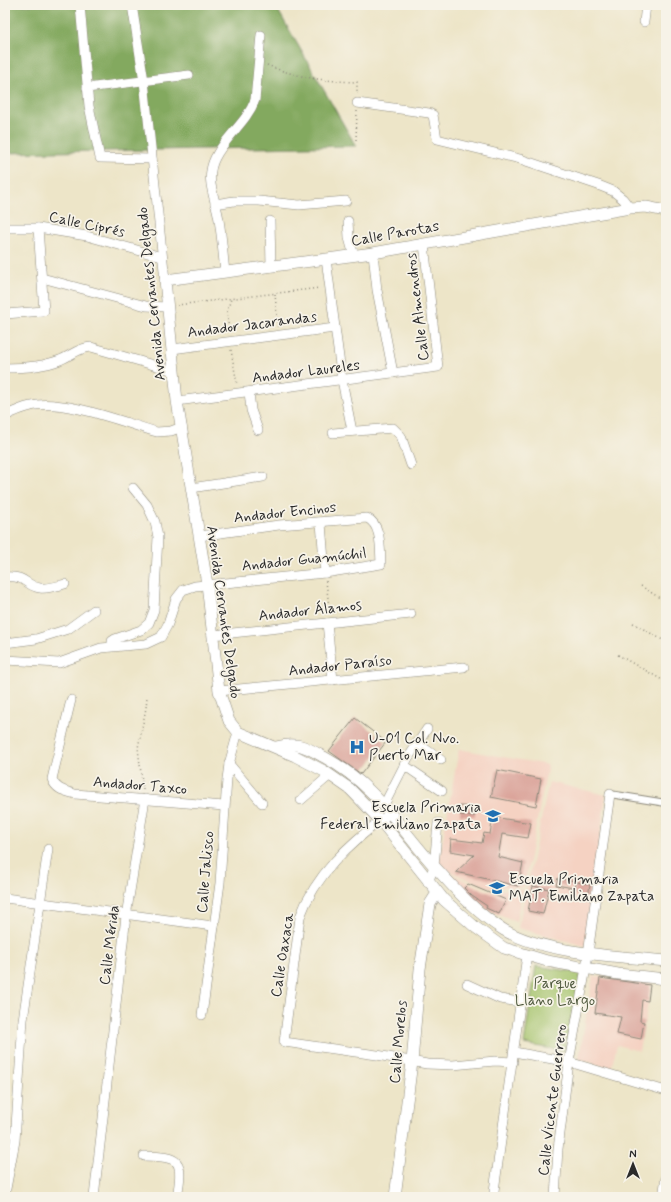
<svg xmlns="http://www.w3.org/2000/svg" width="671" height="1202" viewBox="0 0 671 1202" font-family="Mynerve,sans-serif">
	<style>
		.built { fill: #f5d2c2 }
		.green { fill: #a4c36b; stroke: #68774b }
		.forest { fill: #83a95f; stroke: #576a45 }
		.building { fill: #dba59b }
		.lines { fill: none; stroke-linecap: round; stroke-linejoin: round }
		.pedestrian-casing { stroke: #8c887a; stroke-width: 8 }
		.minor-casing { stroke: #8c887a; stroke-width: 10 }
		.tertiary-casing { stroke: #8c887a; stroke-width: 12 }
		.path { stroke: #8c887a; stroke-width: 1.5; stroke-dasharray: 1 3; stroke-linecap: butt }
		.pedestrian { stroke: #fff; stroke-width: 6 }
		.minor { stroke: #fff; stroke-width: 9 }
		.tertiary { stroke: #fff; stroke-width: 11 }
		.labels { text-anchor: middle; stroke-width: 3.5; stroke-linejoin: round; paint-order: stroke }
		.street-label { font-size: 15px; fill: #2b2b2b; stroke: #f7f3e8 }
		.poi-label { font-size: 15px; fill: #2b2b2b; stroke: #f7f3e8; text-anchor: start }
		.park-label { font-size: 15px; fill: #4f593e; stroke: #f7f3e8 }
	</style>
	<rect width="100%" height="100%" fill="#f7f3e8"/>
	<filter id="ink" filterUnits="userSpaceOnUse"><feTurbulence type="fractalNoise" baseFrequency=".025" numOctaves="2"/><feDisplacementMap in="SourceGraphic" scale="8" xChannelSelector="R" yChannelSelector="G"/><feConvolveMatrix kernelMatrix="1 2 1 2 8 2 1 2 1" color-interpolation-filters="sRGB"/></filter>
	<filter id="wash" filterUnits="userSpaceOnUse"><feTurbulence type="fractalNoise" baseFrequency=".012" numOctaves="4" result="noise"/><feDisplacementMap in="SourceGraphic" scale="16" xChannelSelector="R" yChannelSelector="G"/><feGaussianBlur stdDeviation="0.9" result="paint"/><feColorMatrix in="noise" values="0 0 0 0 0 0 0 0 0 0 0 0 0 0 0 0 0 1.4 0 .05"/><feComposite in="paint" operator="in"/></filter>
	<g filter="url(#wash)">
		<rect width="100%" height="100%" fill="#ede5c8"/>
		<!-- built -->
		<g class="built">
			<path d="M459,749L548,765L524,887H487L438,867Z"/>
			<path d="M549,782L606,795L585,946L518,928Z"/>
			<path d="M441,870L487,890L523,889L516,922L482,908Z"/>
			<path d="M593,976L652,983L639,1051L617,1045L611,1069L579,1059Z"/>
		</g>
		<!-- green -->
		<path class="green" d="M536,966L581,973L564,1051L524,1044Z"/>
		<!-- forest -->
		<path class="forest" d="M5,5H275L356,146L5,153Z"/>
		<g id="blocks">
			<!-- building -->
			<g class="building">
				<path d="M355,718L386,742L361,774L329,751Z"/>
				<path d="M497,770L541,779L536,806L491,797Z"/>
				<path d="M460,806L475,807V816L460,815Z"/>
				<path d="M493,817L531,823L528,838L502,834L498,857L523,863L518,886L456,872L474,855L450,851L451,839L482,843L484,833L490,834Z"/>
				<path d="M558,878L575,881L574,888L556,885Z"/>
				<path d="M576,882L590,884L588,898L574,895Z"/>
				<path d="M468,884L506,900L499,914L486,908L487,906L472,896L464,888Z"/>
				<path d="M533,886L549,889L543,914L528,911Z"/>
				<path d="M600,978L650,985L648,1001L642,1000L640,1021L644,1022L641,1039L617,1034L621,1017L595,1013Z"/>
			</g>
		</g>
	</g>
	<g filter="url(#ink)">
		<use href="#blocks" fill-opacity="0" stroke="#8c887a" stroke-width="1"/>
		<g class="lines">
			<!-- pedestrian casing -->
			<g class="pedestrian-casing">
				<path id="pedestrian" d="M610,794L666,803"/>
			</g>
			<!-- minor casing -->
			<g class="minor-casing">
				<g id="minor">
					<path d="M80,5L89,106L100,158L152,159"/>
					<path d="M132,5L144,81L165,280"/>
					<path d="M644,22L646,5"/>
					<path d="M87,88L189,75"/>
					<path d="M357,103L429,113L433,115L437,139L520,159L598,185L613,191L623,199L630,208"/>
					<path d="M215,204L234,201H259L299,205L346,201"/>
					<path d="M270,221L271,266"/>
					<path d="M348,221L349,238L354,256"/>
					<path d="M5,228H38L87,236L162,257"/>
					<path d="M373,253L377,290L393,373"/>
					<path d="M326,259L342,380L352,431"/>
					<path d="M225,272C223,255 222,238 219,220C216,198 204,180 215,158C225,137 247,122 255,100L261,35"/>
					<path d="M42,278L146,306L167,307"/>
					<path d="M5,314L44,311L38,228"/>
					<path d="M172,349L335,328"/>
					<path d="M5,368C24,368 42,367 60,360C72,355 78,348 91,347L174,371"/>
					<path d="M249,392L251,410L258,430"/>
					<path d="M177,401L438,367L424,244"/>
					<path d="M5,416C13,412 22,408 31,406C62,398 125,423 157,432L171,431L182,427"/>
					<path d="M333,433L393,428L401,436L411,465"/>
					<path d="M191,488L263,477"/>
					<path d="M321,523L325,573"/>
					<path d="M5,577C27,575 25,586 40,588C49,589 57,586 65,584"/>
					<path d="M327,623L333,680"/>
					<path d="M213,635L411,614"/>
					<path d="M5,643L36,639L68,629L94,610"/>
					<path d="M112,646V641L115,639L141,630L149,623L154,610L158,537L155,522L147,505L133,488"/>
					<path d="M5,660L59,663L101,648L146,644L161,637L168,624L176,599L183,590L195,586L325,573L381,564C380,549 382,525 367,518L279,525L199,536"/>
					<path d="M219,691L464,667"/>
					<path d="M71,700L52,779C56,790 65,791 75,794L224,806"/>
					<path d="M417,743L441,760"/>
					<path d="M229,764L262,803"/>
					<path d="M404,765L442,791"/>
					<path d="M301,800L330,775"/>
					<path d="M384,805L408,758L427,729"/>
					<path d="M385,817C350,843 315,875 300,917L284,1042L377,1055L427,1064L453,1065L495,1061L513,1062"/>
					<path d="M428,883L434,866L438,823"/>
					<path d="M5,898L213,926"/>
					<path d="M467,984L500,999L520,1002"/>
					<path d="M202,1015L220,883L227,779L229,764L238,732"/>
					<path d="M514,1052L569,1062L666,1091"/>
					<path d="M144,1156C180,1157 184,1159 177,1197"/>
					<path d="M5,1194L15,1141L23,1020L48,849"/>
					<path d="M94,1197L126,916L145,799"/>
					<path d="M495,1197L494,1191L527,955"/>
					<path d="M555,1197L558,1149L569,1062L586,968L610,794"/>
					<path d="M663,1197L666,1177"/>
				</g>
			</g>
			<!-- tertiary casing -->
			<g class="tertiary-casing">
				<g id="tertiary">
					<path d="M666,211L646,207L630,208L373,253L165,280L177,401L207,584L219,691L229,721L238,732L295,756L324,771L350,789L380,820L444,900L475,927L504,948L547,961L618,974L666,979"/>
					<path d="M276,747C297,741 306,747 324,757C377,786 396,824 435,867C456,890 476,913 504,930C545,954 618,956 666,961"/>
					<path d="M395,1197L412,1062L420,969L430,904L437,893"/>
				</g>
			</g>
			<!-- path -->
			<g class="path">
				<path d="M267,65C298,78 324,81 357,82V94"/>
				<path d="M356,140L357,111"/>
				<path d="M275,294L278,327"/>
				<path d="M177,305L320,288"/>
				<path d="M229,332L227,311L231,299"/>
				<path d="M231,350L237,384"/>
				<path d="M326,581L329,607"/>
				<path d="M641,586L666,602"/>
				<path d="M633,623L666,642"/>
				<path d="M618,655L666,682"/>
				<path d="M143,790L138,748L146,708L147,697"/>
			</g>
			<!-- pedestrian -->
			<use href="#pedestrian" class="pedestrian"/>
			<!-- minor -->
			<use href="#minor" class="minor"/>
			<!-- tertiary -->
			<use href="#tertiary" class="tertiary"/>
		</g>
	</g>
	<!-- icons -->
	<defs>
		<g id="hospital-bare" transform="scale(1.2)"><path d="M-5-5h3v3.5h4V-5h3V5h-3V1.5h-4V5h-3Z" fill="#1f6fb2" stroke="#f7f3e8" stroke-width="2.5" paint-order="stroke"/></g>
		<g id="school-bare" transform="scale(1.2)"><path d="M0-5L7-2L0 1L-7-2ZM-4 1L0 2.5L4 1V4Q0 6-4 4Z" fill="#1f6fb2" stroke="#f7f3e8" stroke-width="2.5" paint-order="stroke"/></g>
	</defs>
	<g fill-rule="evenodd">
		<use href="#hospital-bare" x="357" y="747"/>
		<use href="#school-bare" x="493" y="816"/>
		<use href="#school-bare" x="497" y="888"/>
	</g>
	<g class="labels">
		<!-- street labels -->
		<g class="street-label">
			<text transform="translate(87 224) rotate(12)" y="5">Calle Ciprés</text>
			<text transform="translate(395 233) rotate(-10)" y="5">Calle Parotas</text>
			<text transform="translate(151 294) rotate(-96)" y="5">Avenida Cervantes Delgado</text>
			<text transform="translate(417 307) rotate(-97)" y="5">Calle Almendros</text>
			<text transform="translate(252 324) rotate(-7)" y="5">Andador Jacarandas</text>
			<text transform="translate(306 371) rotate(-7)" y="5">Andador Laureles</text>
			<text transform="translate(285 512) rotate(-6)" y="5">Andador Encinos</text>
			<text transform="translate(304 559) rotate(-6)" y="5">Andador Guamúchil</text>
			<text transform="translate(310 610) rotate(-6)" y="5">Andador Álamos</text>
			<text transform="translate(224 612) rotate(82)" y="5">Avenida Cervantes Delgado</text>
			<text transform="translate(340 665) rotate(-6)" y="5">Andador Paraíso</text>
			<text transform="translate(140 785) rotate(5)" y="5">Andador Taxco</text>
			<text transform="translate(205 872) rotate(-85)" y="5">Calle Jalisco</text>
			<text transform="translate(109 945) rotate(-83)" y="5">Calle Mérida</text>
			<text transform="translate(282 955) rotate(-81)" y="5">Calle Oaxaca</text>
			<text transform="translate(398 1042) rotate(-85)" y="5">Calle Morelos</text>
			<text transform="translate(552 1100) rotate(-83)" y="5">Calle Vicente Guerrero</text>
		</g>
		<!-- poi labels -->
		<g class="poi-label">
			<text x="369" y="743">U-01 Col. Nvo.<tspan x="369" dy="17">Puerto Mar</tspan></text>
			<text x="481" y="812" text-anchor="end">Escuela Primaria<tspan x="481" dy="17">Federal Emiliano Zapata</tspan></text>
			<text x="509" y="884">Escuela Primaria<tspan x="509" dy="17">MAT. Emiliano Zapata</tspan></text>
		</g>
		<!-- park labels -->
		<g class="park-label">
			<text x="555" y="988">Parque<tspan x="555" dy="17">Llano Largo</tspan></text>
		</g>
	</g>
	<!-- margin -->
	<rect width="671" height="1202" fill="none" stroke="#f7f3e8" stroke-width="20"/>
	<!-- north arrow -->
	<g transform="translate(633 1164)" stroke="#f7f3e8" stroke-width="3" paint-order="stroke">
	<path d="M0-3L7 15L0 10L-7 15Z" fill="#2b2b2b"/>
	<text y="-6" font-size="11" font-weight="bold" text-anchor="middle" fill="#2b2b2b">N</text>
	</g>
</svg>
